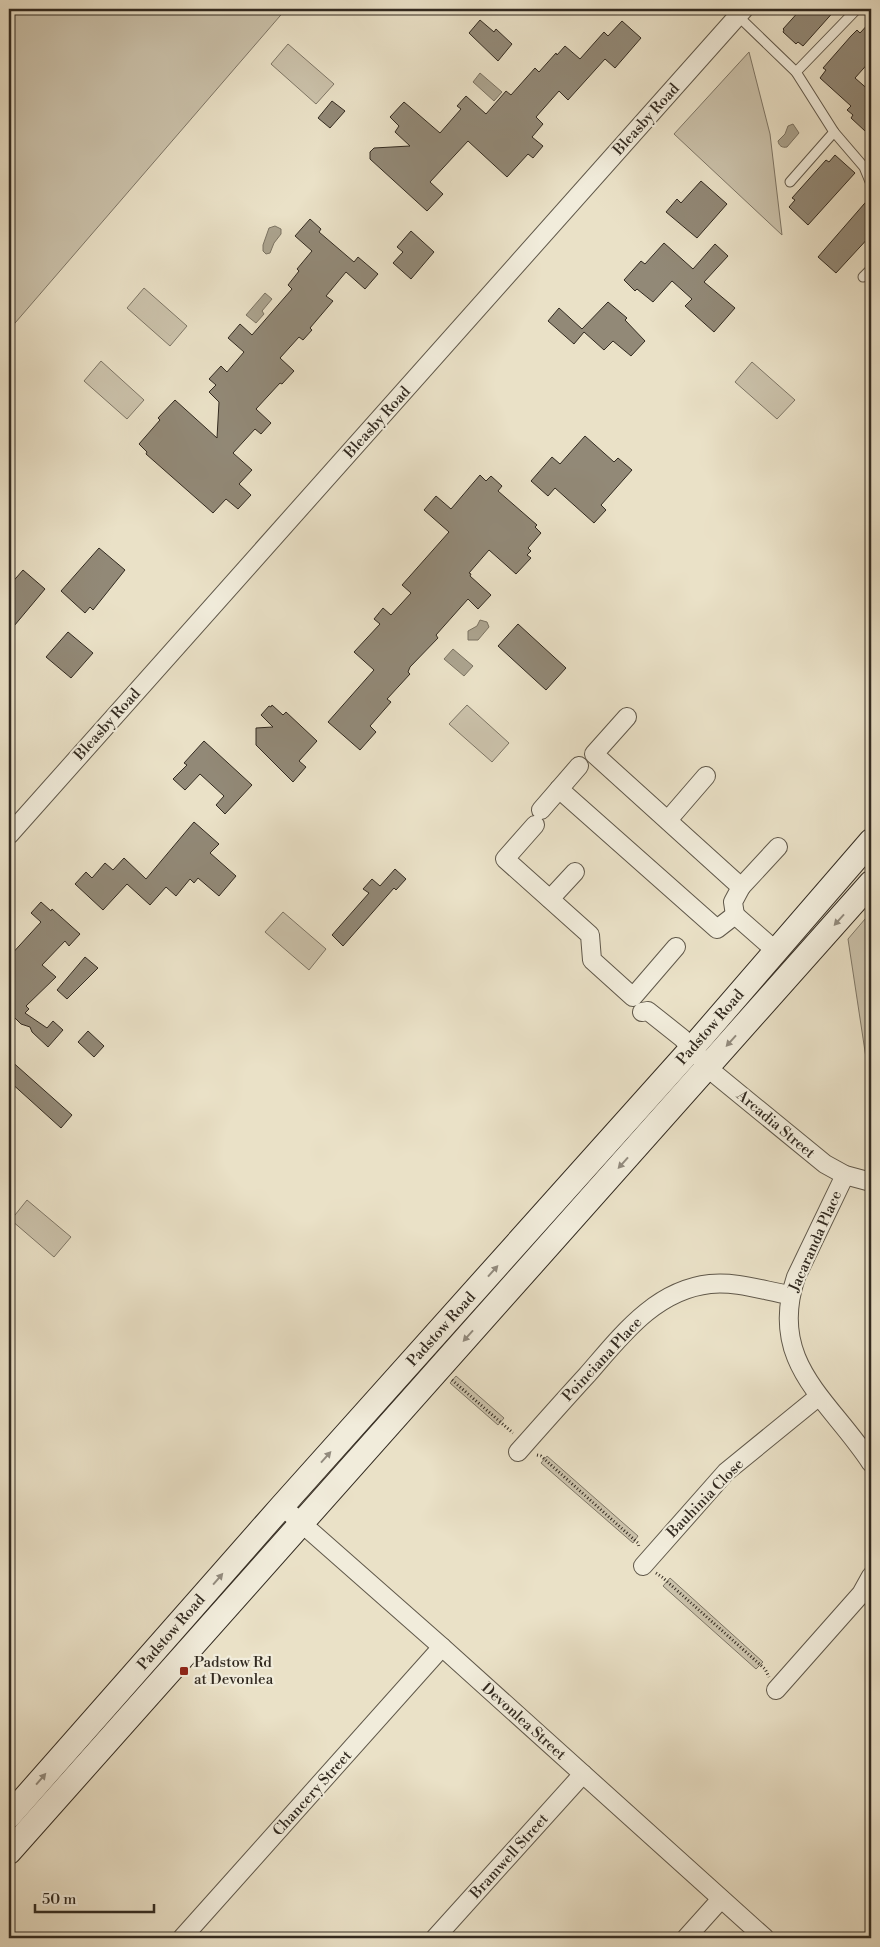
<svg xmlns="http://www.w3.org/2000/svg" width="880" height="1947" viewBox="0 0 880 1947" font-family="'Libre Bodoni',serif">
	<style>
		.green { fill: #cbc2ab; stroke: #7e7666 }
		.water { fill: #aba38e; stroke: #7b7362 }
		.building { fill: #928977; stroke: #322a20 }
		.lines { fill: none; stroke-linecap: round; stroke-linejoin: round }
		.service-casing { stroke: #60584a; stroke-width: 11 }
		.minor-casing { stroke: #60584a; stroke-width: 20 }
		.secondary-casing { stroke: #322a20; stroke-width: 26 }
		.path { stroke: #322a20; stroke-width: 3; stroke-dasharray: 1 2.5; stroke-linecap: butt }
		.service { stroke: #f1ecdb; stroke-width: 9 }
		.minor { stroke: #f1ecdb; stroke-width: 18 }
		.secondary { stroke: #f1ecdb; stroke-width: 24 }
		.oneway { fill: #928b7e }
		.poi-dot { fill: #8f2418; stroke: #f1ecdb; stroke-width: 2 }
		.labels { text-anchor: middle; stroke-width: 4.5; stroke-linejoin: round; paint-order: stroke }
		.street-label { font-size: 15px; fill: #322a20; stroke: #f1ecdb }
		.poi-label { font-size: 15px; fill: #322a20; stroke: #f1ecdb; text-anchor: start }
	</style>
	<rect width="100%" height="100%" fill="#eae1c7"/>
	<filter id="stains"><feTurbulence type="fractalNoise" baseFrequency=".004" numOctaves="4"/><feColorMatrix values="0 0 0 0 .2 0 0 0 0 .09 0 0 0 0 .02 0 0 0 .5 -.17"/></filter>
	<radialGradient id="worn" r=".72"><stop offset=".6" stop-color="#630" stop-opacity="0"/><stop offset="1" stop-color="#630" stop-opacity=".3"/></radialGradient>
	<!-- green -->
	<g class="green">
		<path d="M9,9H286L9,330Z"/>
		<path d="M288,44L334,84L316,104L271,64Z"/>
		<path d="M749,52L770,134L782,235L674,134Z"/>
		<path d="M144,288L187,326L170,346L127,308Z"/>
		<path d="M101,361L144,400L127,419L84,381Z"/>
		<path d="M752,362L795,400L777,419L735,382Z"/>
		<path d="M467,705L509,743L492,762L449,724Z"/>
		<path d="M283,912L326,949L309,970L265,932Z"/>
		<path d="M871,912V1091L848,939Z"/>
		<path d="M27,1200L71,1237L54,1257L11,1220Z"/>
		<path d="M456,1376L504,1418L498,1425L450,1383Z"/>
		<path d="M547,1456L638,1536L633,1543L541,1463Z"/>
		<path d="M670,1578L763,1662L756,1669L663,1586Z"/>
	</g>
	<!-- water -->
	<g class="water">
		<path d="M480,73L502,92L494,101L473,82Z"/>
		<path d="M793,124L799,133L787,147C782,148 779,146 778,141L785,134L788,126Z"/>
		<path d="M275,226L281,229V234L274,243L270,253L266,254L263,251V245L269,228Z"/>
		<path d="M265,293L272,299L262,311L264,314L256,323L246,315Z"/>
		<path d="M480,620L487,622L489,627L478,640H468V631L477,626Z"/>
		<path d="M453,649L473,666L464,676L444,659Z"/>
	</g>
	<!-- building -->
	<g class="building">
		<path d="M801,9H836L803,46L798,42L796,44L783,32L784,30L783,29Z"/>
		<path d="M480,20L494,32L496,29L512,44L498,61L469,33Z"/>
		<path d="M622,21L641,38L615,68L605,59L568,100L559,91L536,117L543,124L532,137L543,146L533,158L528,154L507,177L468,141L430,182L443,194L427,211L370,159V152L374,148L410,146L395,132L399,126L390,117L404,102L440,133L461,109L457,106L466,96L486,114L506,91L511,95L535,68L539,72L556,53L557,55L565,46L580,59L604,32L608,36Z"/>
		<path d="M871,21V60L855,78L871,92V123L865,131L851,118L853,115L847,110L851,106L820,78L826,70L823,68L851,36L857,30L860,33Z"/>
		<path d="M332,101L345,111L330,128L318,118Z"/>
		<path d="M835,155L855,173L808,225L789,207L795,200L792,198L826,160L829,162Z"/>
		<path d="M701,181L727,204L697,238L666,212L677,199L681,203Z"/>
		<path d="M871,196V235L836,273L818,257Z"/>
		<path d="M310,219L321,229L319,232L354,262L358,257L378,274L365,289L346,272L326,296L333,301L310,328L312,330L303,340L299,337L280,358L294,371L282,384L280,383L256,409L271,423L261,434L255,429L233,453L252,470L239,484L251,495L238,509L226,499L213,513L146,454L147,452L139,444L160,420L158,418L175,400L217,438L219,402L209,392L216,385L209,379L221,366L227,372L244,352L228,338L240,324L252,335L292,289L288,285L299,271L297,269L312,251L295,236Z"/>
		<path d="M411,231L434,252L411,279L393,263L403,252L397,247Z"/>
		<path d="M664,243L693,269L715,244L728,256L704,282L735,308L714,332L685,306L692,299L672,281L653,302L637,289L635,291L624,280L641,261L645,264Z"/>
		<path d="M608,302L627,318L625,320L645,341L631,356L613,341L604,350L584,332L574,344L548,321L559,308L582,329Z"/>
		<path d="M585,436L614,462L618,458L632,470L601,505L606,510L594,523L555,488L548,496L531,481L552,457L560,464Z"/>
		<path d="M480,475L486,481L491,476L502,486L498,491L537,525L535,527L541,533L528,548L531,551L527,555L531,558L516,574L489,550L469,573L471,574L470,576L491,595L478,609L468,599L436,635L438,638L410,667L408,672L410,674L387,699L391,702L370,726L376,732L360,750L328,722L374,670L354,652L380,624L374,619L383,608L391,615L411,593L402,585L449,532L424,510L436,496L451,509Z"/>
		<path d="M99,548L125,570L93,610L90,607L85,613L61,591Z"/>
		<path d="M23,570L45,589L9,632V586Z"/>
		<path d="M518,624L566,668L546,690L498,646Z"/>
		<path d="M68,632L93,653L71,678L46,657Z"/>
		<path d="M272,705L283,715L286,712L317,741L299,761L306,767L293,782L256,745V728L273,727L261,715L269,706L271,707Z"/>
		<path d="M204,741L252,785L225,814L216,805L224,796L200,774L185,790L173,779L187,765L184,763Z"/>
		<path d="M194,822L219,844L210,853L236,876L219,896L198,878L194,883L190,879L176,896L166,887L150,905L127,884L103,910L75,884L86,872L92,878L105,863L113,870L124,858L146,879Z"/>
		<path d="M395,869L406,879L396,890L394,888L343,946L332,935L369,893L363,889L372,879L380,886Z"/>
		<path d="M41,902L51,911L52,909L80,934L69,946L65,941L42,965L56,977L26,1006L29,1009L25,1013L47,1028L53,1021L63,1030L48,1047L32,1032L30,1027L21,1024L9,1012V957L41,922L31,913Z"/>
		<path d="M85,957L98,968L67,999L57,990Z"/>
		<path d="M88,1031L104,1046L94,1057L78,1042Z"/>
		<path d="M9,1059L72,1115L61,1128L9,1081Z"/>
	</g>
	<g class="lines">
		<!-- service casing -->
		<g class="service-casing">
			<g id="service">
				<path d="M738,16L796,72L834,132L864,167L871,184"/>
				<path d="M796,72L857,9"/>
				<path d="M790,182L834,132"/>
				<path d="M863,277L871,269"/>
			</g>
		</g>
		<!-- minor casing -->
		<g class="minor-casing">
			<g id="minor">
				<path d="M627,717L594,754L741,887L733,902L735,915"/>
				<path d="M559,789L717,929L735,915"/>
				<path d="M541,810L579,766"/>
				<path d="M668,820L706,776"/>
				<path d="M535,825L505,859L590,935L592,960L633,997L676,947"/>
				<path d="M9,835L744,9"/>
				<path d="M741,887L778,847"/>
				<path d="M550,899L575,872"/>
				<path d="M735,915L776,951"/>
				<path d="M642,1012L648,1011L682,1038L715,1074L825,1164L845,1175L871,1182"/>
				<path d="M845,1175L796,1277C767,1363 830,1400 871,1463"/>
				<path d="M518,1452C541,1426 564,1400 587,1375C621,1336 655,1290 710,1284C736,1281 765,1291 790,1295"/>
				<path d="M282,1506L442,1647L765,1938"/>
				<path d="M643,1566L726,1472L818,1397"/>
				<path d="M776,1690L861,1594L871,1576"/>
				<path d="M182,1938L442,1647"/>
				<path d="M435,1938L583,1774"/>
				<path d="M686,1938L721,1899"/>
			</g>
		</g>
		<!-- secondary casing -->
		<g class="secondary-casing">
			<g id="secondary">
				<path d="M9,1816L282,1506L693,1047L871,841"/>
				<path d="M9,1852L871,883"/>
			</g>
		</g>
		<!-- path -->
		<g class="path">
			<path d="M452,1380L513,1433"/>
			<path d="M537,1455L541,1456L638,1543L639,1547"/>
			<path d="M656,1573L662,1577L765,1669L769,1677"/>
		</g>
		<!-- service -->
		<use href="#service" class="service"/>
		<!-- minor -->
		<use href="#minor" class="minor"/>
		<!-- secondary -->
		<use href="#secondary" class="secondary"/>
	</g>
	<!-- one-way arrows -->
	<defs><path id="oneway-solid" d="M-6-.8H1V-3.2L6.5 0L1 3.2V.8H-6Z" transform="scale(1.25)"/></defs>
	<g class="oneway">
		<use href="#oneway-solid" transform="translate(839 920) rotate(132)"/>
		<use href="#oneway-solid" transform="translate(731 1041) rotate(132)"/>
		<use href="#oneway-solid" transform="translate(623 1163) rotate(132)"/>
		<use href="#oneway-solid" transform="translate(493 1271) rotate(-48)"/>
		<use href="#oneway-solid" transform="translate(468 1336) rotate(132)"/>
		<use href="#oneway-solid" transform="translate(326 1457) rotate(-48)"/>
		<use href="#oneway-solid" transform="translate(218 1579) rotate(-49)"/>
		<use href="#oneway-solid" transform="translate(41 1779) rotate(-49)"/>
	</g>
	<!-- markers -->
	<rect class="poi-dot" x="179" y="1666" width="10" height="10" rx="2.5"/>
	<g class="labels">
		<!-- street labels -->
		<g class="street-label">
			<text transform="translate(646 119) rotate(-48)" y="5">Bleasby Road</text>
			<text transform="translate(377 422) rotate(-48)" y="5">Bleasby Road</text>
			<text transform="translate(107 724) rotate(-48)" y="5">Bleasby Road</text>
			<text transform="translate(710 1027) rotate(-49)" y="5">Padstow Road</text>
			<text transform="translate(776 1124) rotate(40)" y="5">Arcadia Street</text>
			<text transform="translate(815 1241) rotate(-66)" y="5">Jacaranda Place</text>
			<text transform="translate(441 1329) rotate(-48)" y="5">Padstow Road</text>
			<text transform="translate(602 1359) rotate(-47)" y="5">Poinciana Place</text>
			<text transform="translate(705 1498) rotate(-46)" y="5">Bauhinia Close</text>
			<text transform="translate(171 1632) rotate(-49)" y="5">Padstow Road</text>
			<text transform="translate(524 1721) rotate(42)" y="5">Devonlea Street</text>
			<text transform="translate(312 1793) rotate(-48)" y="5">Chancery Street</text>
			<text transform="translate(509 1856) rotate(-48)" y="5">Bramwell Street</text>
		</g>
		<!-- poi labels -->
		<g class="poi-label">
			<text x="194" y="1667">Padstow Rd<tspan x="194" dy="17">at Devonlea</tspan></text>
		</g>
	</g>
	<!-- margin -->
	<rect width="880" height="1947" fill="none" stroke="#eae1c7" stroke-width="30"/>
	<rect x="10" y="10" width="860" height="1927" fill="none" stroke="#322a20" stroke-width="2.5"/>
	<rect x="15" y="15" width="850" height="1917" fill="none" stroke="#322a20"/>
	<!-- scale -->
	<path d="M35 1904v8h119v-8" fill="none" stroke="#322a20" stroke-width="2.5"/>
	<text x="42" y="1904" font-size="15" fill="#322a20" stroke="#f1ecdb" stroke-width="4" paint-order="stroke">50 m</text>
	<rect width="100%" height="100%" filter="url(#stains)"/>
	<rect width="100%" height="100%" fill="url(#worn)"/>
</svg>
